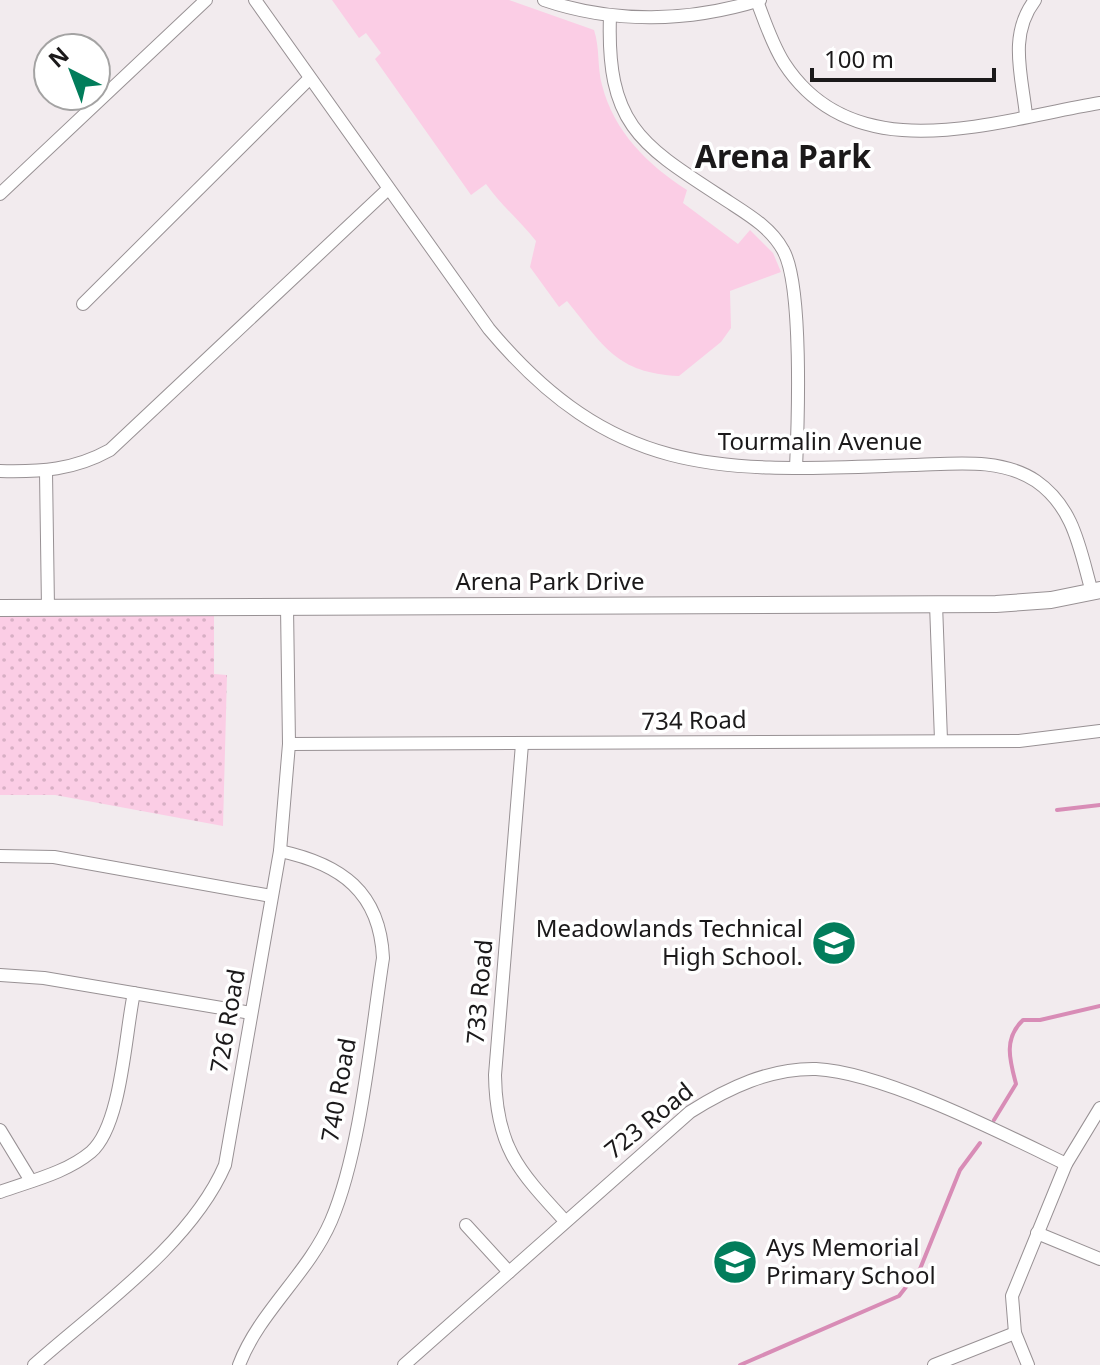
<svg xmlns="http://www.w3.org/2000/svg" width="1100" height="1365" viewBox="0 0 1100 1365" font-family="'Noto Sans',sans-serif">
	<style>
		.grass { fill: url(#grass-dots) }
		.park { fill: #fbcde5 }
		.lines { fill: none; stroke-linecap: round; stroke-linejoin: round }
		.stream { stroke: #d88cb6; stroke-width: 4 }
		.minor-casing { stroke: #989194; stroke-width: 14 }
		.tertiary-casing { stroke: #989194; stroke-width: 18 }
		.minor { stroke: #fff; stroke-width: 12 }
		.tertiary { stroke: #fff; stroke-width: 16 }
		.labels { text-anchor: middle; stroke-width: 7; stroke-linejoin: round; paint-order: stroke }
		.street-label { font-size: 24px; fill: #1b191a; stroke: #fff }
		.poi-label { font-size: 24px; fill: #1b191a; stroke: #fff; text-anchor: end }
		.district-label { font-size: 32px; font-weight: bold; fill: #1b191a; stroke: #fff }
	</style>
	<defs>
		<pattern id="grass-dots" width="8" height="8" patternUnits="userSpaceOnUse" patternTransform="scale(2)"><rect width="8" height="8" fill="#fbcde5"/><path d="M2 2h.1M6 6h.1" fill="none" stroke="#d7afc4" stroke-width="1.8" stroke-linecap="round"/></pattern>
	</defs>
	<rect width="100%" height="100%" fill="#f2ebee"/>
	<!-- grass -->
	<path class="grass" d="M214,607V674L227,675L223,826L55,795H0V608Z"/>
	<!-- park -->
	<path class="park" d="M332,0H509L594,30C600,48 597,67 602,85C614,132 648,165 687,190L683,203L738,244L750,230L773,253L781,272L730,291L731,328L721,342L679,376C616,373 604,346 567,301L559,307L530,267L536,241C519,220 502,206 486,184L471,195L375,59L381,53L366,33L359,38Z"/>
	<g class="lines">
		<!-- stream -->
		<g class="stream">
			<path d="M1057,810L1100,805"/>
			<path d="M994,1120L1016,1084C1010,1061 1003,1039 1023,1020H1040L1100,1006"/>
			<path d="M740,1365L899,1296L920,1269L960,1170L980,1143"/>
		</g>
		<!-- minor casing -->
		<g class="minor-casing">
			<g id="minor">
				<path d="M255,0L489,329C618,483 728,471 912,465C953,464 1000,457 1036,481C1075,508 1080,551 1092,592"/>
				<path d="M544,0C614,24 689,22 760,0"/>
				<path d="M757,1C765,22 772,44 784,63C855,173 996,120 1100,103"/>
				<path d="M610,16C606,128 643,146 729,202C749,215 771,228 783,250C803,284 798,423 796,468"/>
				<path d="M1026,115C1022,76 1008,35 1035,0"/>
				<path d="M0,194L206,0"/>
				<path d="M83,304L309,79"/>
				<path d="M0,471C41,472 74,470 110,450L387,190"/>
				<path d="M46,472L48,608"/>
				<path d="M936,604L941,740"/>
				<path d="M289,744L1019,741L1100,731"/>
				<path d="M522,744L495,1075C496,1147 518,1170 565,1221"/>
				<path d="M0,856L54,857L271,896"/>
				<path d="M0,975L44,978L251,1013"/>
				<path d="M0,1130L31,1181"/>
				<path d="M0,1192C30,1181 66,1173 91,1152C122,1125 125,1033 134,993"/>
				<path d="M466,1225L509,1272"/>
				<path d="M1037,1233L1100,1259"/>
				<path d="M34,1365C98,1308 191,1244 225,1165L280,851L289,744L287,607"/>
				<path d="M239,1365C259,1312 308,1274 331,1221C361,1151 371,1035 383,958C380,892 341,864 280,851"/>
				<path d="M404,1365L690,1112C728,1088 770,1068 816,1069C882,1072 1004,1134 1066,1164"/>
				<path d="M934,1365L1015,1333"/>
				<path d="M1028,1365L1015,1333L1012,1296L1066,1164L1100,1108"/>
			</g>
		</g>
		<!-- tertiary casing -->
		<g class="tertiary-casing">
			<path id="tertiary" d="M0,608L996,604L1051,600L1100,590"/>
		</g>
		<!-- minor -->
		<use href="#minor" class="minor"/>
		<!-- tertiary -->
		<use href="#tertiary" class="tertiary"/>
	</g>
	<!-- icons -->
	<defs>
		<g id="school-disc" transform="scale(2.3)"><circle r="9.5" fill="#027d5b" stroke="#fff"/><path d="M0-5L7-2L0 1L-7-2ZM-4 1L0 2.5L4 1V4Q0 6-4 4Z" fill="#fff"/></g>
	</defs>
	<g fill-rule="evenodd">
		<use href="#school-disc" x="834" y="943"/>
		<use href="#school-disc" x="735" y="1262"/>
	</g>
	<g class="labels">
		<!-- street labels -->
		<g class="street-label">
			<text x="820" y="450">Tourmalin Avenue</text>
			<text x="550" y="590">Arena Park Drive</text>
			<text transform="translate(694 721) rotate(-1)" y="8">734 Road</text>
			<text transform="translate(480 992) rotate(-85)" y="8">733 Road</text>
			<text transform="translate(228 1021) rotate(-80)" y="8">726 Road</text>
			<text transform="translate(339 1090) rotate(-80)" y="8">740 Road</text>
			<text transform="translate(649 1121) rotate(-39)" y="8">723 Road</text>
		</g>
		<!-- poi labels -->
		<g class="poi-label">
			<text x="803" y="937">Meadowlands Technical<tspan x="803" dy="28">High School.</tspan></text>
			<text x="766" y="1256" text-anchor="start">Ays Memorial<tspan x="766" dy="28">Primary School</tspan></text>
		</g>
		<!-- district labels -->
		<g class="district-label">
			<text x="783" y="168">Arena Park</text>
		</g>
	</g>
	<!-- north arrow -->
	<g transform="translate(72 72) rotate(318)"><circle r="38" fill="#ffffff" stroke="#a4a3a3" stroke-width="2"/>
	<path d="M0-6L14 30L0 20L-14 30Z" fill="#027d5b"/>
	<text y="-12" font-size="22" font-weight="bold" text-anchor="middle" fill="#1b191a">N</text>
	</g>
	<!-- scale -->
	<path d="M812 68v12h182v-12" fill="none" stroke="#1b191a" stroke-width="4"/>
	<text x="824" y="68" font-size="24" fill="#1b191a" stroke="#ffffff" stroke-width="6" paint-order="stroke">100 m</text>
</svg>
